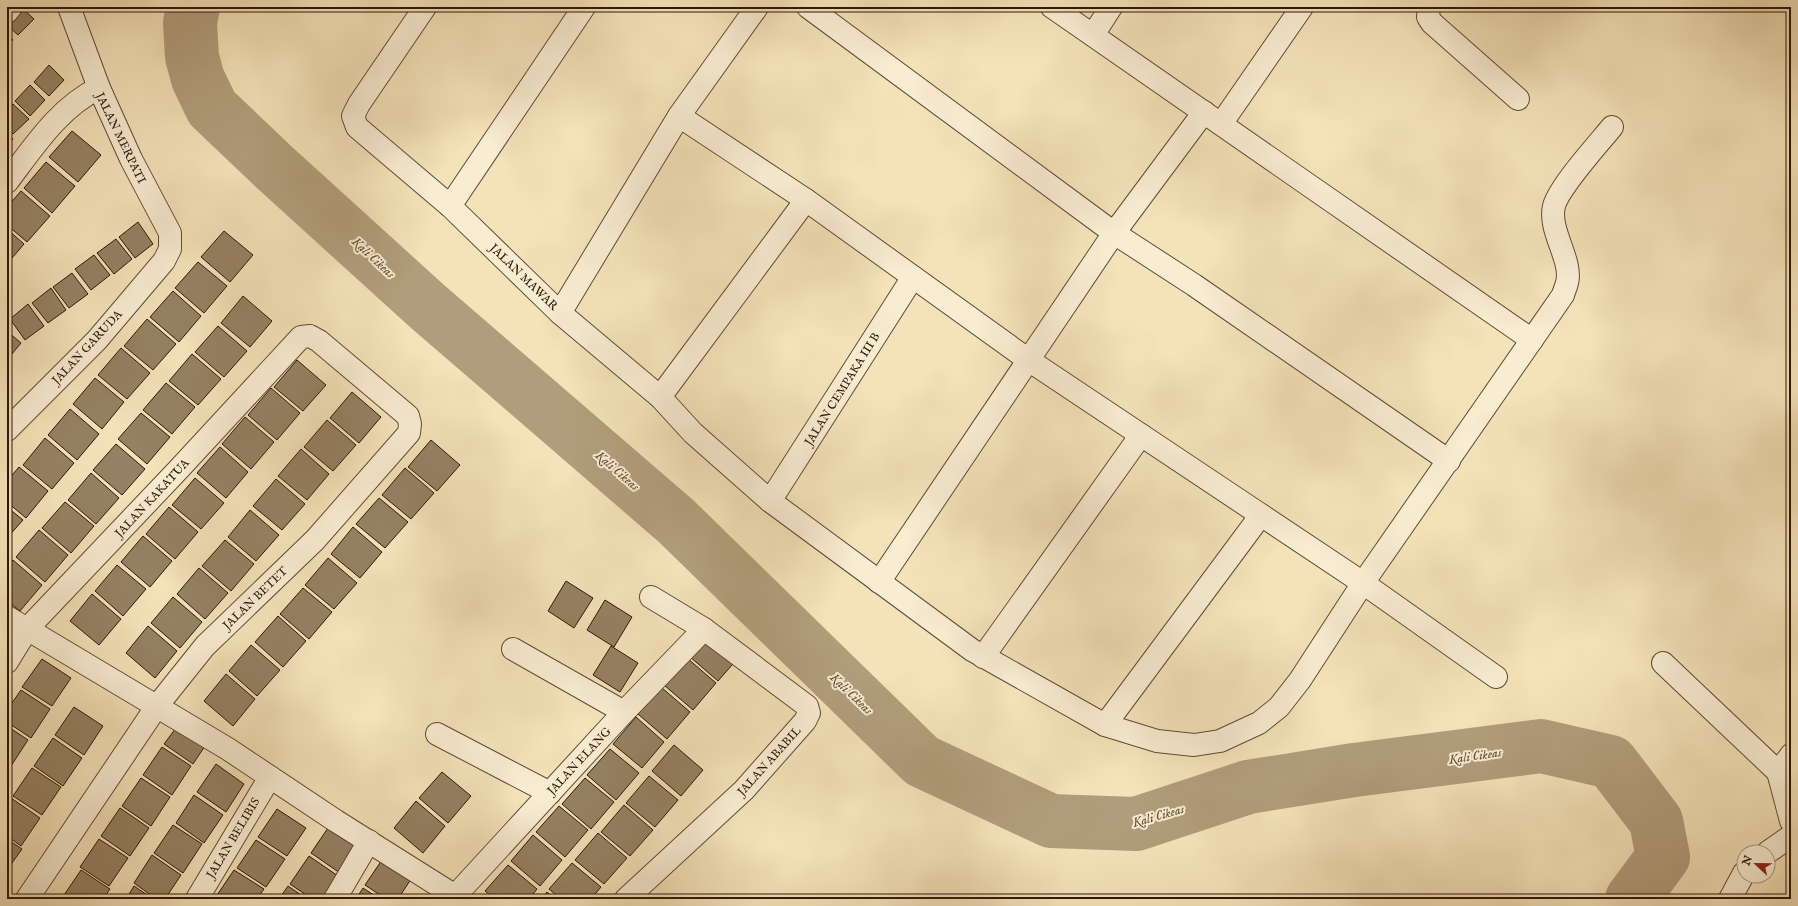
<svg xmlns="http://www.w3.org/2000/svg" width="1798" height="906" viewBox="0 0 1798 906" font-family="'IM FELL English',serif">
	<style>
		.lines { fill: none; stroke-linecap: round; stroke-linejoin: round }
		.river { stroke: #b19d7b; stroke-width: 54 }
		.building { fill: #958163; stroke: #2e1706 }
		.minor-casing { stroke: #604a32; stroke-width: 24 }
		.minor { stroke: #f8ecd1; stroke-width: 22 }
		.labels { text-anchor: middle; stroke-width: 4; stroke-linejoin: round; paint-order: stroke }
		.street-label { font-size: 12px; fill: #2e1706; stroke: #f8ecd1 }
		.water-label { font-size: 13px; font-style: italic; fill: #624d35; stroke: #f8ecd1 }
	</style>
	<rect width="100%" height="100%" fill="#f4e2b8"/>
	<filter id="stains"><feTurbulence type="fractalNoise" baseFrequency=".005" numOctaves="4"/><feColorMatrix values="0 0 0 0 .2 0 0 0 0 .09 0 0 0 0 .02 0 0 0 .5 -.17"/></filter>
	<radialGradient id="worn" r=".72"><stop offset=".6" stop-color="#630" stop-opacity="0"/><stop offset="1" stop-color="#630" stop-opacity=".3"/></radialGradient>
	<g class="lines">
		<!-- river -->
		<path class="river" d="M193,7L190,23L192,57L198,79L212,108L274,167L427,306L676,521L922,761L1051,821L1136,824L1248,787L1354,770L1541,746L1611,762L1656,821L1663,857L1632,899"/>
	</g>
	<!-- building -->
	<g class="building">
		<path d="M21,7L34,19L18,35L7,25V17Z"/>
		<path d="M7,34L13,40L7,45Z"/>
		<path d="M49,65L64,80L49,96L34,82Z"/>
		<path d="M30,85L45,100L30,116L15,101Z"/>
		<path d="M13,104L29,119L13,134L7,128V111Z"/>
		<path d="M72,131L101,155L78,182L49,157Z"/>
		<path d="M7,134L13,139L7,145Z"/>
		<path d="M46,162L75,186L52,213L24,188Z"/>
		<path d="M21,191L50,216L27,242L7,225V207Z"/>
		<path d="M138,222L153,244L135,258L119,237Z"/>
		<path d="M7,229L24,244L7,264Z"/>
		<path d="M224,231L253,255L230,282L201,257Z"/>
		<path d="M116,239L132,259L114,274L97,253Z"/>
		<path d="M94,255L110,275L91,290L75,269Z"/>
		<path d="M198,262L227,286L204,313L175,288Z"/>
		<path d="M72,273L88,294L69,308L53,287Z"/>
		<path d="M51,288L66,310L48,323L32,303Z"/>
		<path d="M173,291L201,316L179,342L150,317Z"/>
		<path d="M243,296L272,321L250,347L221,323Z"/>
		<path d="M28,304L44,326L25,340L10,319Z"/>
		<path d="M147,319L176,344L153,370L124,346Z"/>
		<path d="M218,326L247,351L224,377L195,352Z"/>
		<path d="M7,331L21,343L7,360Z"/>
		<path d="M121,348L150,373L127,399L98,375Z"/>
		<path d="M192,354L221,379L198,405L169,381Z"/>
		<path d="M297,360L326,385L303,411L274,387Z"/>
		<path d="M95,378L124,402L102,429L73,404Z"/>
		<path d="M166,383L195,407L172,434L143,410Z"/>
		<path d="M271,388L300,413L277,440L248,415Z"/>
		<path d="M352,392L381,417L359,443L330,418Z"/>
		<path d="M70,409L99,434L77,460L48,435Z"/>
		<path d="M141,413L170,437L147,464L118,439Z"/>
		<path d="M245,417L274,442L251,469L222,444Z"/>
		<path d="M327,420L356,445L333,471L304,447Z"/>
		<path d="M45,438L74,463L52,489L23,465Z"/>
		<path d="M431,440L460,465L437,491L408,467Z"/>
		<path d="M116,444L145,469L122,495L93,470Z"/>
		<path d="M220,447L248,472L226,498L197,473Z"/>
		<path d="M301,449L329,474L307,500L278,476Z"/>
		<path d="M19,467L48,491L26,518L7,502V481Z"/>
		<path d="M405,468L434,493L411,519L382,495Z"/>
		<path d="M91,473L119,498L96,524L68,500Z"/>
		<path d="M195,478L224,503L201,529L172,505Z"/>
		<path d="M276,479L305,504L282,530L253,506Z"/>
		<path d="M379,498L408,522L385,548L356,524Z"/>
		<path d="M65,502L94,526L71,553L42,528Z"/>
		<path d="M7,507L23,520L7,538Z"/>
		<path d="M169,507L198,532L175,559L146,534Z"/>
		<path d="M250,510L279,535L256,561L228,537Z"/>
		<path d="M353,527L382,552L360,578L331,554Z"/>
		<path d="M39,530L68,555L45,582L16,557Z"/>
		<path d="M143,536L172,561L150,587L121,562Z"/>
		<path d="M225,540L254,564L231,591L202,566Z"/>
		<path d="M328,558L357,583L334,609L305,585Z"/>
		<path d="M13,560L42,585L20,611L7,601V568Z"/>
		<path d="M117,565L146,589L123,616L95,591Z"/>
		<path d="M199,568L228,593L205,619L177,594Z"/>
		<path d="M566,581L593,598L574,628L548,611Z"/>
		<path d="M303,588L332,612L309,639L280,614Z"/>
		<path d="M92,594L121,619L99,645L70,621Z"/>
		<path d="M173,597L202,622L180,648L151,623Z"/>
		<path d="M605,600L632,617L614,647L587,630Z"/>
		<path d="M278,616L306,641L283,667L255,642Z"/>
		<path d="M148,626L177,651L155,678L126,653Z"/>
		<path d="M709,636L739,657L718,681L690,657Z"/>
		<path d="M251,645L280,670L257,696L229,671Z"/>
		<path d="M611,646L638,663L620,692L593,675Z"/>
		<path d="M687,658L716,683L693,710L664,685Z"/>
		<path d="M42,659L71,678L52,706L22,687Z"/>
		<path d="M226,674L255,699L233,726L204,701Z"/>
		<path d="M661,687L690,712L667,739L638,714Z"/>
		<path d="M21,690L50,709L31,738L7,722V710Z"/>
		<path d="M74,707L103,726L84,755L55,735Z"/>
		<path d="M636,717L664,742L642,768L613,744Z"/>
		<path d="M179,724L209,740L193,764L164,744Z"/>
		<path d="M7,726L28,740L9,769L7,767Z"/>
		<path d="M53,738L82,758L63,786L34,766Z"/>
		<path d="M674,745L703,770L681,796L652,771Z"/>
		<path d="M162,747L191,766L172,795L143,775Z"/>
		<path d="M610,749L639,773L616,800L587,775Z"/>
		<path d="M216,764L244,784L226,812L197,792Z"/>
		<path d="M32,768L61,787L42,815L13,796Z"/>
		<path d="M442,772L471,796L448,823L419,798Z"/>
		<path d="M649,776L678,800L655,827L626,803Z"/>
		<path d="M141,778L170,797L151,826L122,806Z"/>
		<path d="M585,778L614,802L591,829L562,804Z"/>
		<path d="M194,795L223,815L204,843L176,823Z"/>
		<path d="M11,798L40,818L21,846L7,836V804Z"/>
		<path d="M416,801L445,826L423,853L394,828Z"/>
		<path d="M624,805L653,830L630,856L601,832Z"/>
		<path d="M559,806L588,830L565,857L536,832Z"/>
		<path d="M120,808L149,828L130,856L101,836Z"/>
		<path d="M277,809L306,828L287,856L258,837Z"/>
		<path d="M173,825L202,844L183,873L154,853Z"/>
		<path d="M330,825L359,845L340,873L311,853Z"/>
		<path d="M598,833L627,858L604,884L575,860Z"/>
		<path d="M533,835L562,860L540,886L511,861Z"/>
		<path d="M7,839L22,849L7,870Z"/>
		<path d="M99,839L128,858L109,886L80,867Z"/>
		<path d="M256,840L285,859L266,887L237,868Z"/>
		<path d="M152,855L181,875L165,899H156L134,883Z"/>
		<path d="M309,856L338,876L323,899H312L290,884Z"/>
		<path d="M384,857L413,876L398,899H386L365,885Z"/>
		<path d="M572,863L601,887L591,899H561L549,889Z"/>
		<path d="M508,865L537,889L529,899H495L485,891Z"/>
		<path d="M81,870L110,889L103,899H64L62,898Z"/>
		<path d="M234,870L264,889L257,899L215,898Z"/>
		<path d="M134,886L153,899H126Z"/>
		<path d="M288,886L307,899H279Z"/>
		<path d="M363,888L380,899H356Z"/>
		<path d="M547,892L555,899H541Z"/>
		<path d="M422,895L428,899H419Z"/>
	</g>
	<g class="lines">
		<!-- minor casing -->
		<g class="minor-casing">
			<g id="minor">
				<path d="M69,7L99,88"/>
				<path d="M425,7L359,104L353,116L357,127L450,206L560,313L679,116L757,7"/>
				<path d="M808,7L1114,233L1194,285L1449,461"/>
				<path d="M1052,7L1532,340"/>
				<path d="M1429,7L1428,17L1432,23L1518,99"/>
				<path d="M7,12L11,7"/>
				<path d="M1093,35L1111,7"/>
				<path d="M679,116L806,200L1030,361L1363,583L1496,677"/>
				<path d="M1221,124L1302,7"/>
				<path d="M7,182C33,148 59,107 99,88L131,159L170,233V249L164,261L97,340L7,430"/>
				<path d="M450,206L584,7"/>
				<path d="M560,313L660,397L693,433L770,501L972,650L1105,725L1157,741L1194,745L1220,741L1259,723L1279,707L1300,680L1363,583L1563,295C1564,291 1566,287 1567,283C1573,260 1548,231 1554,206C1559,187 1598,144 1612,127"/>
				<path d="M660,397L806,200"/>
				<path d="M770,501L913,277"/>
				<path d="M879,582L1114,233L1204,112"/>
				<path d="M7,617L228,749L336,821L460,899"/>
				<path d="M513,649L624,712"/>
				<path d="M983,657L1141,435"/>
				<path d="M7,662L28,628L178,470L301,337L310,336L319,341L408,416L410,424L409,433L315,540L205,646L157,706L27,899"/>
				<path d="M1663,663L1778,772"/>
				<path d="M1105,725L1261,515"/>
				<path d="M437,734L550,793"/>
				<path d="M1791,755L1778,772L1791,821"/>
				<path d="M1768,852L1791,836"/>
				<path d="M455,896L624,712L704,629"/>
				<path d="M197,899L270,777"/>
				<path d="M335,899L369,841"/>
				<path d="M626,899L744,790L805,721L809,713L807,706L704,629L651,597"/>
				<path d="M1730,899L1744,873"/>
			</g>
		</g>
		<!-- minor -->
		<use href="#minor" class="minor"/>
	</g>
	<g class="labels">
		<!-- street labels -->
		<g class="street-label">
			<text transform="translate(121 138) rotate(64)" y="4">JALAN MERPATI</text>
			<text transform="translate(524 277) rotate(44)" y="4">JALAN MAWAR</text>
			<text transform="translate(87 347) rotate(-47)" y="4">JALAN GARUDA</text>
			<text transform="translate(842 389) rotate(-58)" y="4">JALAN CEMPAKA III B</text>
			<text transform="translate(152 498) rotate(-47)" y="4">JALAN KAKATUA</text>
			<text transform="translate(255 598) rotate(-44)" y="4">JALAN BETET</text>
			<text transform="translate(579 761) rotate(-47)" y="4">JALAN ELANG</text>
			<text transform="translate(769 761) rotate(-48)" y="4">JALAN ABABIL</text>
			<text transform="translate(233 838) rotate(-59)" y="4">JALAN BELIBIS</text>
		</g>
		<!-- water labels -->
		<g class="water-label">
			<text transform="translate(374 257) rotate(43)" y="5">Kali Cikeas</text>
			<text transform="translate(618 470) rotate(41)" y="5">Kali Cikeas</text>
			<text transform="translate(852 693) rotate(44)" y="5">Kali Cikeas</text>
			<text transform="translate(1475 755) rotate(-8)" y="5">Kali Cikeas</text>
			<text transform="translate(1158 815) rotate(-16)" y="5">Kali Cikeas</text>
		</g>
	</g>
	<!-- margin -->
	<rect width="1798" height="906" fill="none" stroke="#f4e2b8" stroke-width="24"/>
	<rect x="8" y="8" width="1782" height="890" fill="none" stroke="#2e1706" stroke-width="2"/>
	<rect x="12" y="12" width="1774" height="882" fill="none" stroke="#2e1706"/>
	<!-- north arrow -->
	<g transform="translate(1756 864) rotate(292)"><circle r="19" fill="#f8ecd1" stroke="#a79780"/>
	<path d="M0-3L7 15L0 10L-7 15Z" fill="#8f2418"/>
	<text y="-6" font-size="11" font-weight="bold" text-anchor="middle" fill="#2e1706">N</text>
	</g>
	<rect width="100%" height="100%" filter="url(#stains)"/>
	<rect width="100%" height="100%" fill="url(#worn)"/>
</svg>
